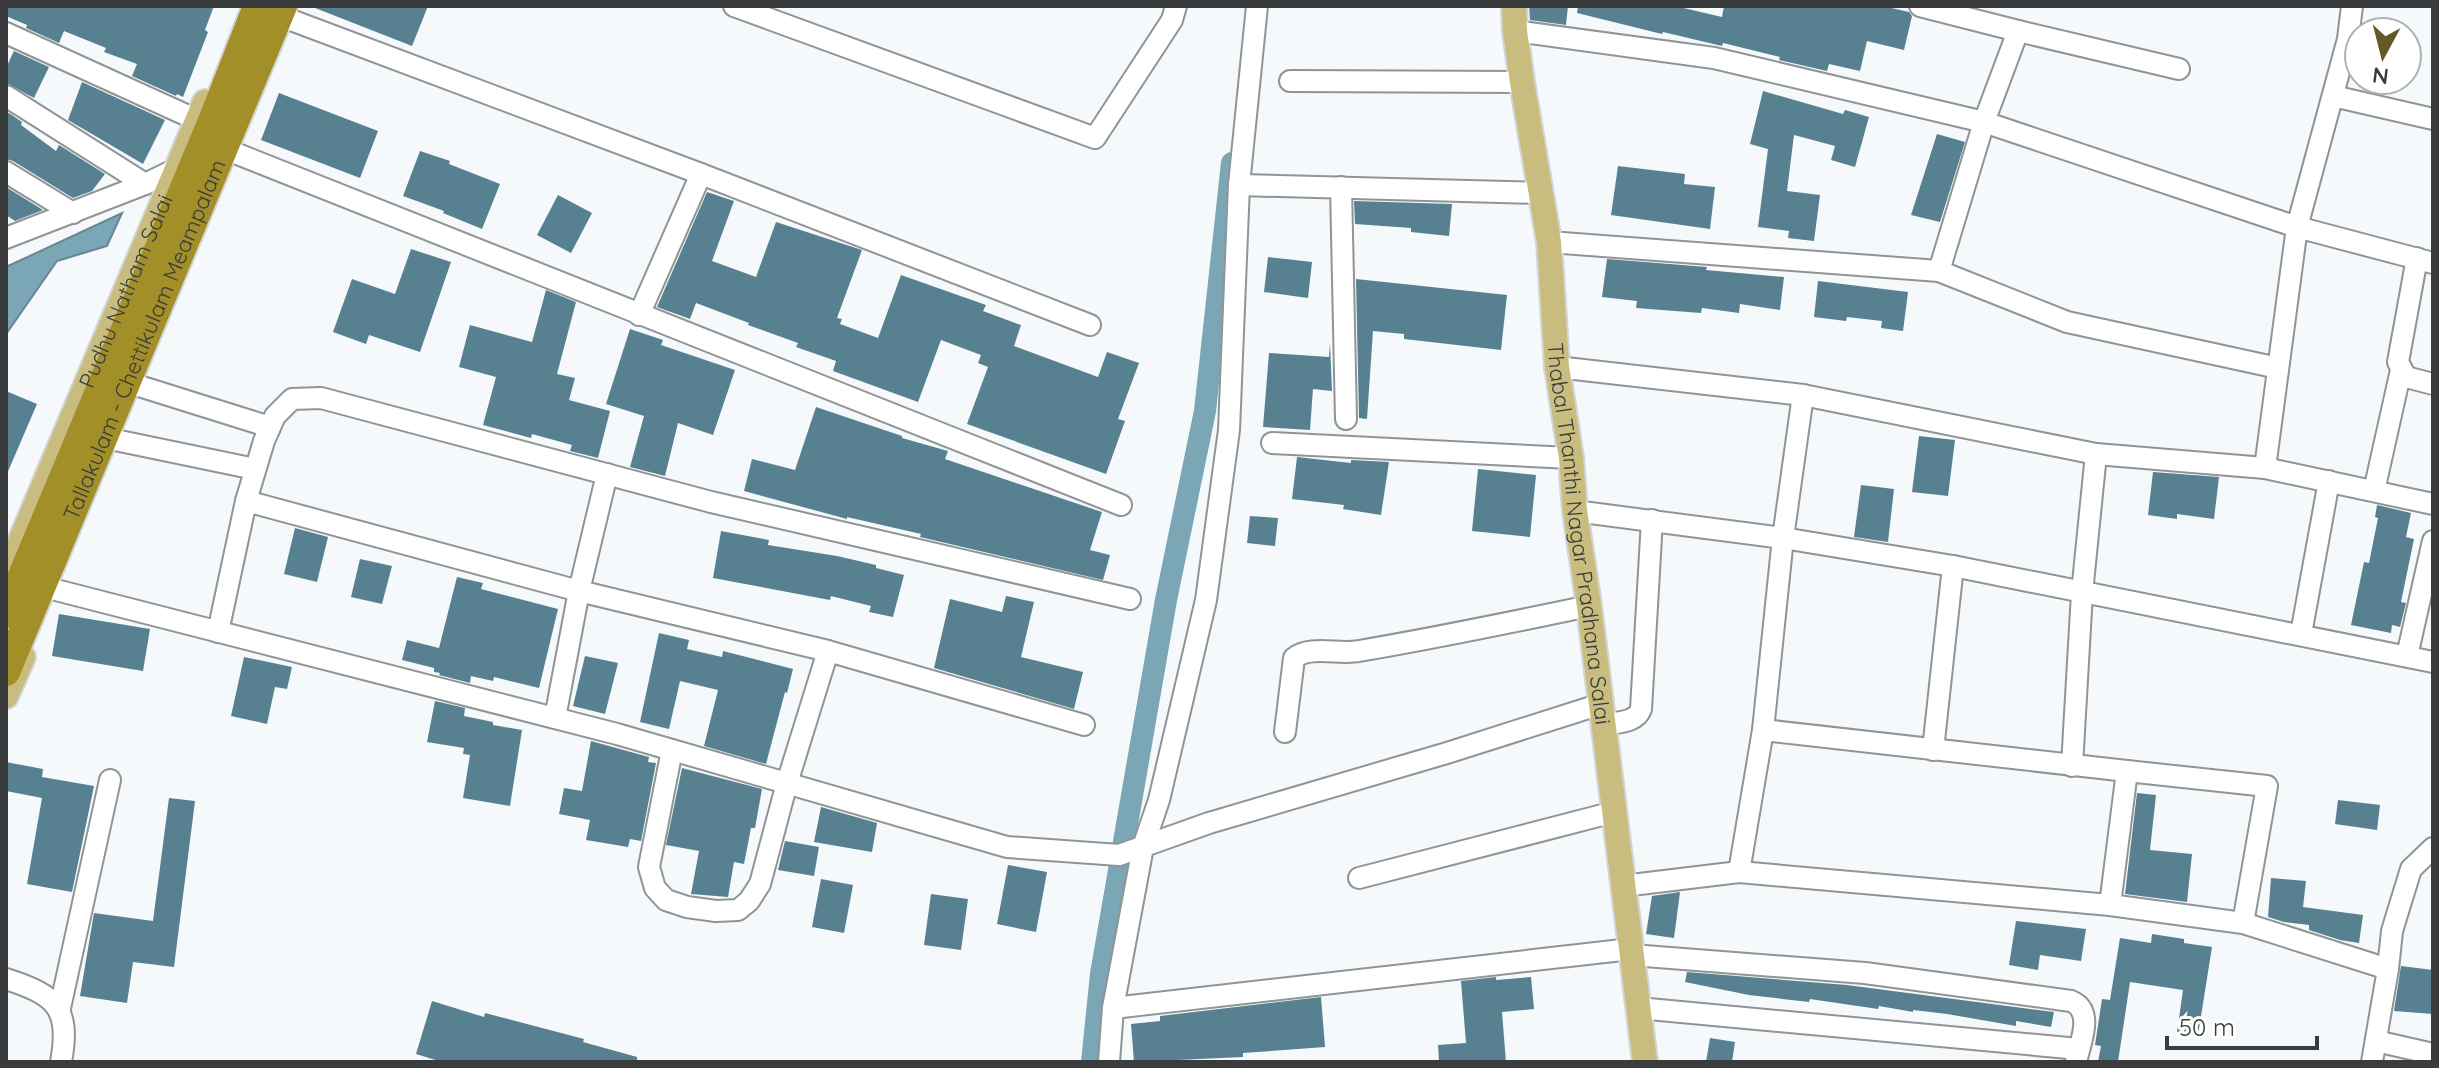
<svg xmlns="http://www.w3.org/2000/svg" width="2439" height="1068" viewBox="0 0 2439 1068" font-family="Quicksand,sans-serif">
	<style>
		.water { fill: #7ba6b5; stroke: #688691; stroke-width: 2 }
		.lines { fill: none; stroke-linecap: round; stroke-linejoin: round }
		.canal { stroke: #7ba6b5; stroke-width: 22 }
		.building { fill: #578190 }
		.minor-casing { stroke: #909495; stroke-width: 24 }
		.major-casing { stroke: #d4d4d4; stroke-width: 28 }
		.highway-casing { stroke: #d4d4d4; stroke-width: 32 }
		.minor { stroke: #fff; stroke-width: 20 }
		.major { stroke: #c8bc7e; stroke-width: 24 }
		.highway { stroke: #a38f28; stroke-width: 28 }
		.labels { text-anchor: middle; stroke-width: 8; stroke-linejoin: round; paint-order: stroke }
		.street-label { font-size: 22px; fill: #3a3b3c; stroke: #fff }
	</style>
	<rect width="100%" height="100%" fill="#f5f9fb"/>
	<!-- water -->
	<path class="water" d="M122,213L107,246L57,261L6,334V267Z"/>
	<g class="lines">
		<!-- canal -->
		<path class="canal" d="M1092,1062L1101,974L1166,600L1205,411L1232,163"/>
	</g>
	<!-- building -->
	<g class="building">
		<path d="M6,6H214L205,30L208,32L183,97L177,94L176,96L132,76L137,64L104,52L106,48L64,31L59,43L26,28L27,25L6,16Z"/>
		<path d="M310,6H428L412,46Z"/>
		<path d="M1529,6H1568L1566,25L1530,20Z"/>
		<path d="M1578,6H1675L1722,17L1724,6H1883L1909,12L1912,16L1904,50L1867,41L1860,71L1829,64L1827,71L1779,60L1780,57L1723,43L1722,46L1663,32L1662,34L1577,13Z"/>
		<path d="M14,51L49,67L34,98L6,83V68Z"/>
		<path d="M82,82L165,120L143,164L68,120Z"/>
		<path d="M1763,91L1843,114L1845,110L1869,117L1855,167L1831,160L1835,146L1794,135L1787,191L1820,195L1814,241L1788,238L1789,231L1758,227L1768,149L1750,144Z"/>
		<path d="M279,93L378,131L360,178L261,140Z"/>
		<path d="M9,113L22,122L21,125L56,151L59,145L105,174L92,191L73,198L13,161L6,159V114Z"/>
		<path d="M1937,134L1965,142L1940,222L1911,215Z"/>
		<path d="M420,151L450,161L449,164L500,184L482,229L443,213L444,211L403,196Z"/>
		<path d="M1618,166L1685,174L1684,184L1715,187L1710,229L1611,215Z"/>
		<path d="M6,187L43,210L15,221L6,215Z"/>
		<path d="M707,192L734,201L712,261L756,277L776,222L862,250L837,318L842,319L840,324L878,338L901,275L986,305L983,311L1021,325L1014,346L1098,377L1107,352L1139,363L1118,419L1125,421L1106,474L967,424L988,367L978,363L981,355L941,340L918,402L833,371L836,361L796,347L798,343L748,325L749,323L696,303L690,319L657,307Z"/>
		<path d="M558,195L592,213L571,253L537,235Z"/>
		<path d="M1354,201L1452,204L1449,236L1411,232V228L1355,224Z"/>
		<path d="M411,249L451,262L420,352L369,335L366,344L333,332L352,279L395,294Z"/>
		<path d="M1268,257L1312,262L1308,298L1264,292Z"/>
		<path d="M1607,259L1707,267L1706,270L1784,277L1780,310L1740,304L1739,313L1702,308L1701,313L1636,308L1637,301L1602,297Z"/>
		<path d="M1356,279L1507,295L1501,350L1404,339V334L1373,331L1367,419L1359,418Z"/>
		<path d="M1818,281L1908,292L1903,331L1881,328L1882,321L1847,317L1846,321L1814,317Z"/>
		<path d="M546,290L576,302L557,374L575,378L569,400L610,411L598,458L570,451L572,445L532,434L531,438L483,425L496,377L459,367L470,325L532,342Z"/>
		<path d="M630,329L663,340L661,345L735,370L713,435L678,423L665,476L630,467L644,416L606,404Z"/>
		<path d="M1330,343L1332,391L1313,389L1310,430L1263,427L1269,353L1329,357Z"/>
		<path d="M6,391L37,404L6,476Z"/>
		<path d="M816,407L902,436V438L948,451L945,459L1102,512L1090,550L1110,555L1103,580L920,537L921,534L847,517V519L744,491L752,459L795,470Z"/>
		<path d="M1919,436L1955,440L1948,496L1912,492Z"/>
		<path d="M1297,457L1351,463V460L1389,462L1381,515L1343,509L1344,505L1292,499Z"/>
		<path d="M1478,469L1536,475L1530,537L1472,531Z"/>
		<path d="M2153,472L2219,477L2214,519L2177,514V519L2148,515Z"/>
		<path d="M1861,485L1894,489L1888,542L1854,537Z"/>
		<path d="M2377,505L2411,513L2406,537L2414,539L2401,602L2406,603L2400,627L2392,625L2391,633L2351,625L2364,562L2369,563L2378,518L2375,517Z"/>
		<path d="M1250,516L1278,518L1275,546L1247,543Z"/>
		<path d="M295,528L328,537L317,582L284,574Z"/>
		<path d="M721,531L769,540L768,545L837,556L876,565V568L904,575L893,617L869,612L871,606L831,596L830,600L713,578Z"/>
		<path d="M360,559L392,566L382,604L351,597Z"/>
		<path d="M457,577L483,583L481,589L558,609L539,688L494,677L493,681L471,676L470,683L439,675L440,673L434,672V668L402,660L407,640L439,648Z"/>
		<path d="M1006,596L1034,602L1021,657L1083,672L1074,709L934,668L950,599L1002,612Z"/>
		<path d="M59,614L150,629L143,671L52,656Z"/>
		<path d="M659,633L689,640L687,649L722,657L723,651L793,669L787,693L785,692L766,764L704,746L718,690L680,681L669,729L640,722Z"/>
		<path d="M585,656L618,663L605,714L573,706Z"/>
		<path d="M244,657L292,667L287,689L275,687L267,724L231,716Z"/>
		<path d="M435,701L465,708L464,716L493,722V725L522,730L510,806L463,798L470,755L463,754L464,748L427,742Z"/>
		<path d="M591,741L649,757L648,762L656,763L641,841L630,839L628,847L586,840L590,820L559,814L564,788L582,791Z"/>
		<path d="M6,762L43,769L42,777L94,786L72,892L27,884L42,798L6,791Z"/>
		<path d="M682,768L762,789L755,828H751L744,864L734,862L728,897L691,894L699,851L666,845Z"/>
		<path d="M2137,793L2156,795L2150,850L2192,854L2187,902L2125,894Z"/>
		<path d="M169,798L195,801L174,967L133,962L127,1003L80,996L94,913L153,921Z"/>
		<path d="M2338,800L2380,805L2377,830L2335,824Z"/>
		<path d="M821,807L877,823L872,852L814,842Z"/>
		<path d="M785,841L819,847L814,876L778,870Z"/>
		<path d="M1008,865L1047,872L1036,932L997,924Z"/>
		<path d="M2271,878L2306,881L2303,907L2363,915L2359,943L2340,940L2309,930V925L2284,922L2268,917Z"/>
		<path d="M821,879L853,885L844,933L812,927Z"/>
		<path d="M1680,892L1674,938L1646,934L1652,896Z"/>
		<path d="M931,894L968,899L961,950L924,945Z"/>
		<path d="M2016,921L2086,929L2081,961L2040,955L2038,970L2009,965Z"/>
		<path d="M2152,934L2184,939V943L2212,947L2198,1035L2177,1032L2183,990L2130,982L2118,1062H2098L2101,1046L2095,1045L2102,999L2110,1000L2120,938L2151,943Z"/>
		<path d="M2401,966L2433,970V1014L2394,1011Z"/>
		<path d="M1687,972L1847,985L2054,1012L2051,1027L2016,1021V1026L1947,1014L1913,1010V1012L1879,1006L1878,1009L1810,999L1809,1002L1749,995L1685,982Z"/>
		<path d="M1496,977V980L1531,977L1534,1009L1502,1012L1506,1062H1439L1438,1045L1466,1043L1461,981Z"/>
		<path d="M1321,997L1325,1047L1243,1053V1057L1134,1062L1131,1024L1160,1021V1016Z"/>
		<path d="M432,1001L484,1017L485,1013L584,1039L583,1042L637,1057V1062H442L416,1054Z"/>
		<path d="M1710,1038L1735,1042L1732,1062H1706Z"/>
	</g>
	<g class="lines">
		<!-- minor casing -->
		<g class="minor-casing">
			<g id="minor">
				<path d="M734,6L1095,138L1172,20L1176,6"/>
				<path d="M1920,6L2018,31L1984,122L1939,271"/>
				<path d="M291,20L701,174L1090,325"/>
				<path d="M1515,31L1714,58L1984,122L2297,227L2348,39L2352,6"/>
				<path d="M2018,31L2179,69"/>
				<path d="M6,33L197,120"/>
				<path d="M1290,81L1522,82"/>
				<path d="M6,96L145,184"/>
				<path d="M2333,96L2433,119"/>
				<path d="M235,153L1121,505"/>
				<path d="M6,172L73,213"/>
				<path d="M1239,185L1540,193"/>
				<path d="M1341,187L1346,419"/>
				<path d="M6,238L145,184L176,169"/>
				<path d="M1549,242L1939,271L2067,322L2278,368"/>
				<path d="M2417,258L2398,362L2406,377L2433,384"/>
				<path d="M639,315L701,174"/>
				<path d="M1557,367L1803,395L2096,454L2265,468L2297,227L2433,263"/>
				<path d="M136,385L270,427"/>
				<path d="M115,440L255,469"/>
				<path d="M1272,443L1571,458"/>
				<path d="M2265,468L2433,504"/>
				<path d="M2374,491L2401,370"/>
				<path d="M246,501L579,591L828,651L1084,725"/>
				<path d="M1575,511L1783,538L1953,566L2433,662"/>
				<path d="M52,589L617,734L1007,847L1119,855L1209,823L1447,753L1601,704"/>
				<path d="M218,632L246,501L264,441L275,416L292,399L321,398L711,502L1130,599"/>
				<path d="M2301,634L2329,481"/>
				<path d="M2407,656L2433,541"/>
				<path d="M555,718L579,591L607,474"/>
				<path d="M1604,725C1617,722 1636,723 1641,709L1652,520"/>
				<path d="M1763,730L2127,771"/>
				<path d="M1285,732L1294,658C1310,645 1339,655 1359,651C1436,638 1513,622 1589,606"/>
				<path d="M672,750L649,867L655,888L666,900L687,907L716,911L738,910L749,901L760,884L787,783L828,651"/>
				<path d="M1933,750L1953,566"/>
				<path d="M2072,766L2082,593L2096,454"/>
				<path d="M1739,872L1763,730L1783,538L1803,395"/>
				<path d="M1359,878L1614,812"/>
				<path d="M1623,886L1739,872L2110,905L2243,923L2388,969L2372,1062"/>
				<path d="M2110,905L2127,771L2267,786L2243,923"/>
				<path d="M1632,955L1865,973L2071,1001C2095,1011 2080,1043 2076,1062"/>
				<path d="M2388,969L2392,931L2411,869L2433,848"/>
				<path d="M6,979C56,995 71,1008 61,1062"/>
				<path d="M60,1008L110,780"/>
				<path d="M1113,1008L1631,949"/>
				<path d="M1638,1008L2079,1049"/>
				<path d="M2376,1041L2433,1054"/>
				<path d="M1109,1062L1113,1008L1143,847L1159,800L1206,600L1229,430L1239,185L1257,6"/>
			</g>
		</g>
		<!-- major casing -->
		<g class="major-casing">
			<g id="major">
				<path id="s1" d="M1514,6L1515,31L1522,82L1549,242L1557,367L1571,458L1575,511L1589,606L1645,1062"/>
				<path id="s2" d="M6,575L205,102"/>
				<path d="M6,696L23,657"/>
			</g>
		</g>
		<!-- highway casing -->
		<g class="highway-casing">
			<g id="highway">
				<path d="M6,614L212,121L257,6"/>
				<path id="s3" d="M6,672L283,6"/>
			</g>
		</g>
		<!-- minor -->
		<use href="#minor" class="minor"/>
		<!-- major -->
		<use href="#major" class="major"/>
		<!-- highway -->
		<use href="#highway" class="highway"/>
	</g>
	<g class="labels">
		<!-- street labels -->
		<g class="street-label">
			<text dy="8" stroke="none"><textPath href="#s2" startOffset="308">Pudhu Natham Salai</textPath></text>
			<text dy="8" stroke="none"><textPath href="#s3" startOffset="360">Tallakulam - Chettikulam Meampalam</textPath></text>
			<text dy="8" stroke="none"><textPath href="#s1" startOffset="532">Thabal Thanthi Nagar Pradhana Salai</textPath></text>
		</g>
	</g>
	<!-- border -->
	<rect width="2439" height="1068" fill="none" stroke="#3a3b3c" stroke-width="16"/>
	<!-- north arrow -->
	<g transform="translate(2383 56) rotate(187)"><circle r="38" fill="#ffffff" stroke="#b0b1b1" stroke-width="2"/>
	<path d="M0-6L14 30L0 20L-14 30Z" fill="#645926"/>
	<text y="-12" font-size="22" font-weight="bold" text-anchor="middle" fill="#3a3b3c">N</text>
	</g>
	<!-- scale -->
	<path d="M2167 1036v12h150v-12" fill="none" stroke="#3a3b3c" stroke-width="4"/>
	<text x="2179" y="1036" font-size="24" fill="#3a3b3c" stroke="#ffffff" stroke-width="6" paint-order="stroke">50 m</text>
</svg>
